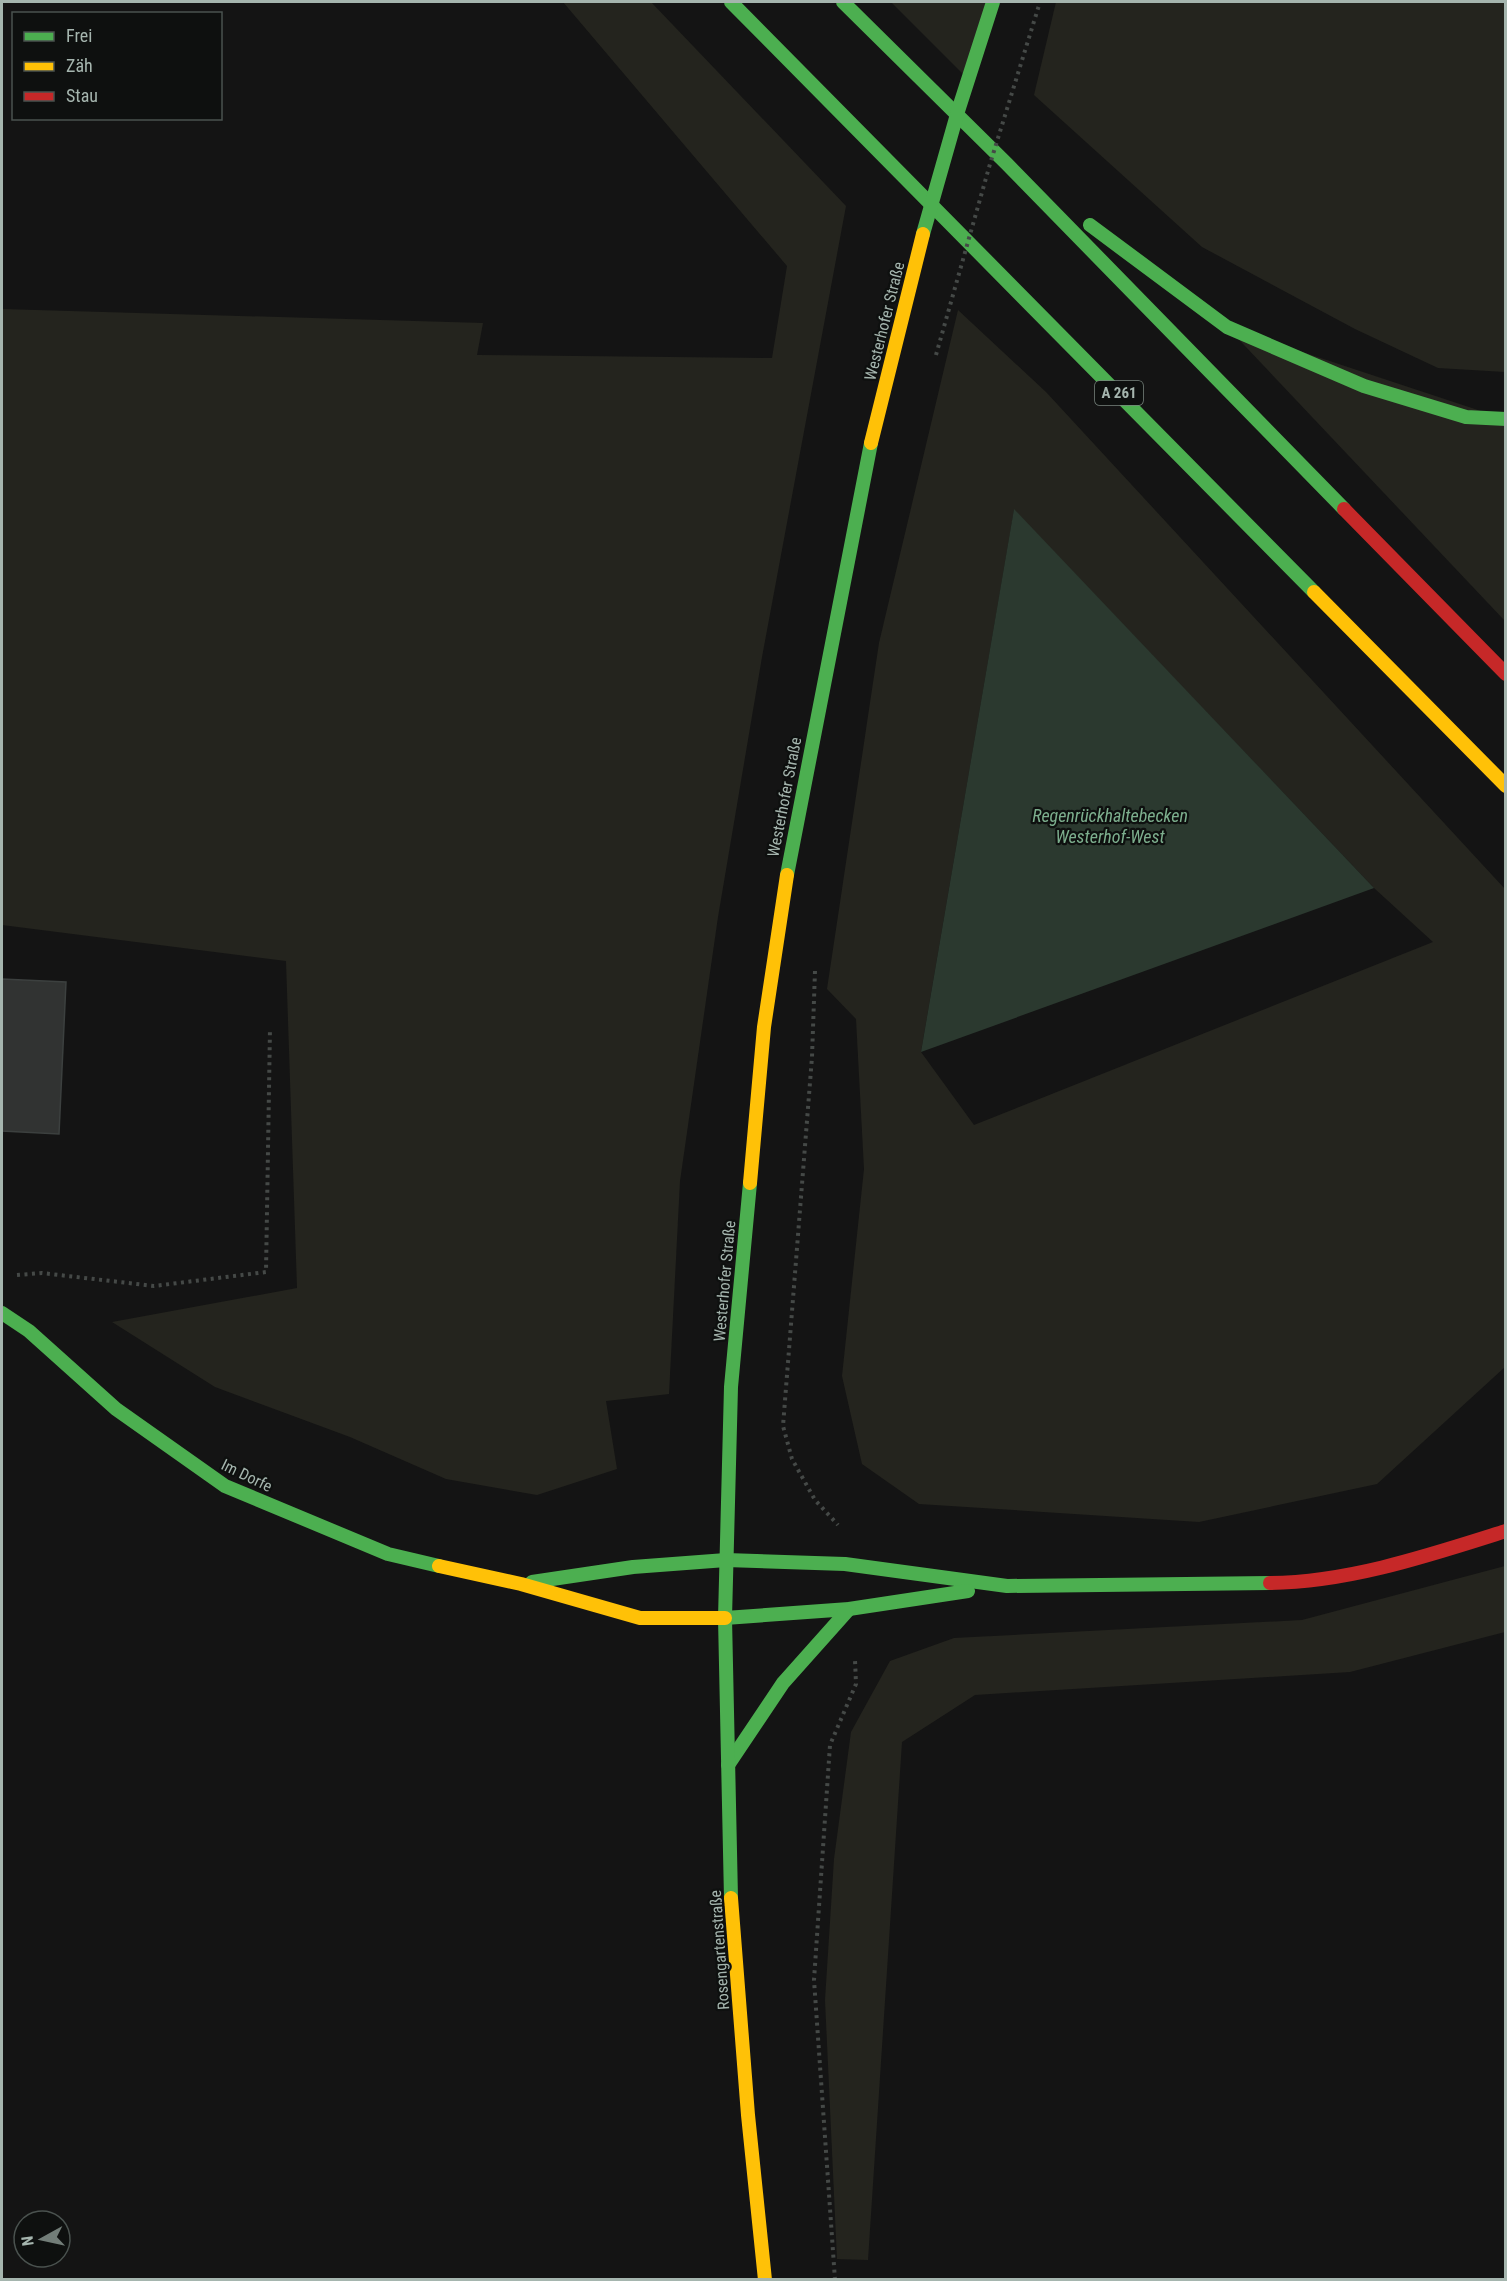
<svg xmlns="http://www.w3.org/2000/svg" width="1507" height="2281" viewBox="0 0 1507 2281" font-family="'Roboto Condensed',sans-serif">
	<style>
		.green { fill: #24241e; fill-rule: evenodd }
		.water { fill: #2b392f }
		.building { fill: #313332; stroke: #3c403f; stroke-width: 1.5 }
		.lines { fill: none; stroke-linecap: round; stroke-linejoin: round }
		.path { stroke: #454947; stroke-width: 4; stroke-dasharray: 3 4.5; stroke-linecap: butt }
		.fast { stroke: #4caf50; stroke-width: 14 }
		.slow { stroke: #ffc107; stroke-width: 14 }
		.jam { stroke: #c62828; stroke-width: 14 }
		.path-bridge { stroke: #454947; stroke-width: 4; stroke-dasharray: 3 4.5; stroke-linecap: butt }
		.fast-bridge { stroke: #4caf50; stroke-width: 14 }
		.slow-bridge { stroke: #ffc107; stroke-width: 14 }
		.labels { text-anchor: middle; stroke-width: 4.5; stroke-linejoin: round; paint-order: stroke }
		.shield { fill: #0e100f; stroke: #78847e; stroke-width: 1.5 }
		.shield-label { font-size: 15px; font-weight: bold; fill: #a5b5ae }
		.street-label { font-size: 16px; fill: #a5b5ae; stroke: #0e100f }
		.water-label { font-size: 18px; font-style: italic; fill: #7daf8e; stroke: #0e100f }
	</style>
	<rect width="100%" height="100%" fill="#141414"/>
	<!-- green -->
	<g class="green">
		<path d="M563,2H651L846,206L762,657L718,917L680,1181L669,1394L606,1401L617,1469L537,1495L446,1479L350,1437L215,1387L112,1322L297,1288L286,961L2,925V309L483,323L477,355L772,358L787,266Z"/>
		<path d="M891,2H993L967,78Z"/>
		<path d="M1056,2H1505V372L1438,368L1355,329L1202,247L1034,95Z"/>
		<path d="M958,310L1046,392L1505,889V1367L1377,1484L1199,1522L919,1504L862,1464L842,1376L864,1169L856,1019L827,989L879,643ZM1014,510L1374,888L1433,942L974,1125L921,1052Z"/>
		<path d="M1227,327L1505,419V621Z"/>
		<path d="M1505,1566V1632L1350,1672L975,1695L902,1742L868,2260L837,2259L825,2000L834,1859L851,1732L890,1661L954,1638L1302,1620Z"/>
	</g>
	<!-- water -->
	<path class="water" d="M1014,509L1374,888L921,1052Z"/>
	<!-- building -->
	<path class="building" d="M2,979L66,982L59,1134L2,1131Z"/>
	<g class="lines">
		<!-- path -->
		<g class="path">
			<path d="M815,971L812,1057L783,1426L792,1459L815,1500L838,1525"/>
			<path d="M17,1275L42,1273L154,1286L266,1272L270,1028"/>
			<path d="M835,2280L814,1980L830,1745L856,1684L855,1660"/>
		</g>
		<!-- fast -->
		<g class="fast">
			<path d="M731,2L1314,592"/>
			<path d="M843,2L1007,164L1344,509"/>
			<path d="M1090,225L1227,327L1364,386L1466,417L1506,419"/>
			<path d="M787,875L871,443"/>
			<path d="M2,1313L29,1331L116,1409L225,1486L388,1554L439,1566"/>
			<path d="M726,1560L845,1564L1007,1586L1270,1583"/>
			<path d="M532,1582L633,1567L726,1560"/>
			<path d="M725,1618L849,1609L968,1591"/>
			<path d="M728,1765L783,1683L849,1609"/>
			<path d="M731,1898L725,1618L731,1387L750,1183"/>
		</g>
		<!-- slow -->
		<g class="slow">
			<path d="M1314,592L1506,786"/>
			<path d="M750,1183L764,1027L787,875"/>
			<path d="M439,1566L521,1584L640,1618H725"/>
			<path d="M731,1898L748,2115L765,2280"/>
		</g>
		<!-- jam -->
		<g class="jam">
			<path d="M1344,509L1506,674"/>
			<path d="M1270,1583C1350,1582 1430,1555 1506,1531"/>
		</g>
		<!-- path-bridge -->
		<path class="path-bridge" d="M936,355L990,164L1040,2"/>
		<!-- fast-bridge -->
		<path class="fast-bridge" d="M923,234L958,111L993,2"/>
		<!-- slow-bridge -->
		<path class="slow-bridge" d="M871,443L923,234"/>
	</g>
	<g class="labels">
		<!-- shield labels -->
		<rect class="shield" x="1095" y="381" width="48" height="24" rx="4.5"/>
		<g class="shield-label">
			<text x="1119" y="398">A 261</text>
		</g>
		<!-- street labels -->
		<g class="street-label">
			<text transform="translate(884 321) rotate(-76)" y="6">Westerhofer Straße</text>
			<text transform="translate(784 797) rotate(-79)" y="6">Westerhofer Straße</text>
			<text transform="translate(724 1281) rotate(-85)" y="6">Westerhofer Straße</text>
			<text transform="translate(247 1475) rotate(26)" y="6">Im Dorfe</text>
			<text transform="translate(719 1950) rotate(-94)" y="6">Rosengartenstraße</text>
		</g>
		<!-- water labels -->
		<g class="water-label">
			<text x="1110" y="822">Regenrückhaltebecken<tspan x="1110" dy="21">Westerhof-West</tspan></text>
		</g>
	</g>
	<!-- border -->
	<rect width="1507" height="2281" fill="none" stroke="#a5b5ae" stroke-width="6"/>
	<!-- legend -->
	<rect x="12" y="12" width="210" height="108" fill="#0e100f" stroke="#4a524f" stroke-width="1.5"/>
	<rect x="24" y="32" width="30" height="9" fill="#4caf50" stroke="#4a524f" stroke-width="1.5"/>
	<text x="66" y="42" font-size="18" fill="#a5b5ae">Frei</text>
	<rect x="24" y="62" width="30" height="9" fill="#ffc107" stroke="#4a524f" stroke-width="1.5"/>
	<text x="66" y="72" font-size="18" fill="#a5b5ae">Zäh</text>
	<rect x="24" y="92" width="30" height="9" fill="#c62828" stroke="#4a524f" stroke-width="1.5"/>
	<text x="66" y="102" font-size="18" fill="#a5b5ae">Stau</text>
	<!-- north arrow -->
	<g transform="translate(42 2239) rotate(262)"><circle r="28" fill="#0e100f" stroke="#4a524f" stroke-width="1.5"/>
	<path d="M0-4.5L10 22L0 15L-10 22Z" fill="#727d78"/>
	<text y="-9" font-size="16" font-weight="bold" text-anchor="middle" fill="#a5b5ae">N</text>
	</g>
</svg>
